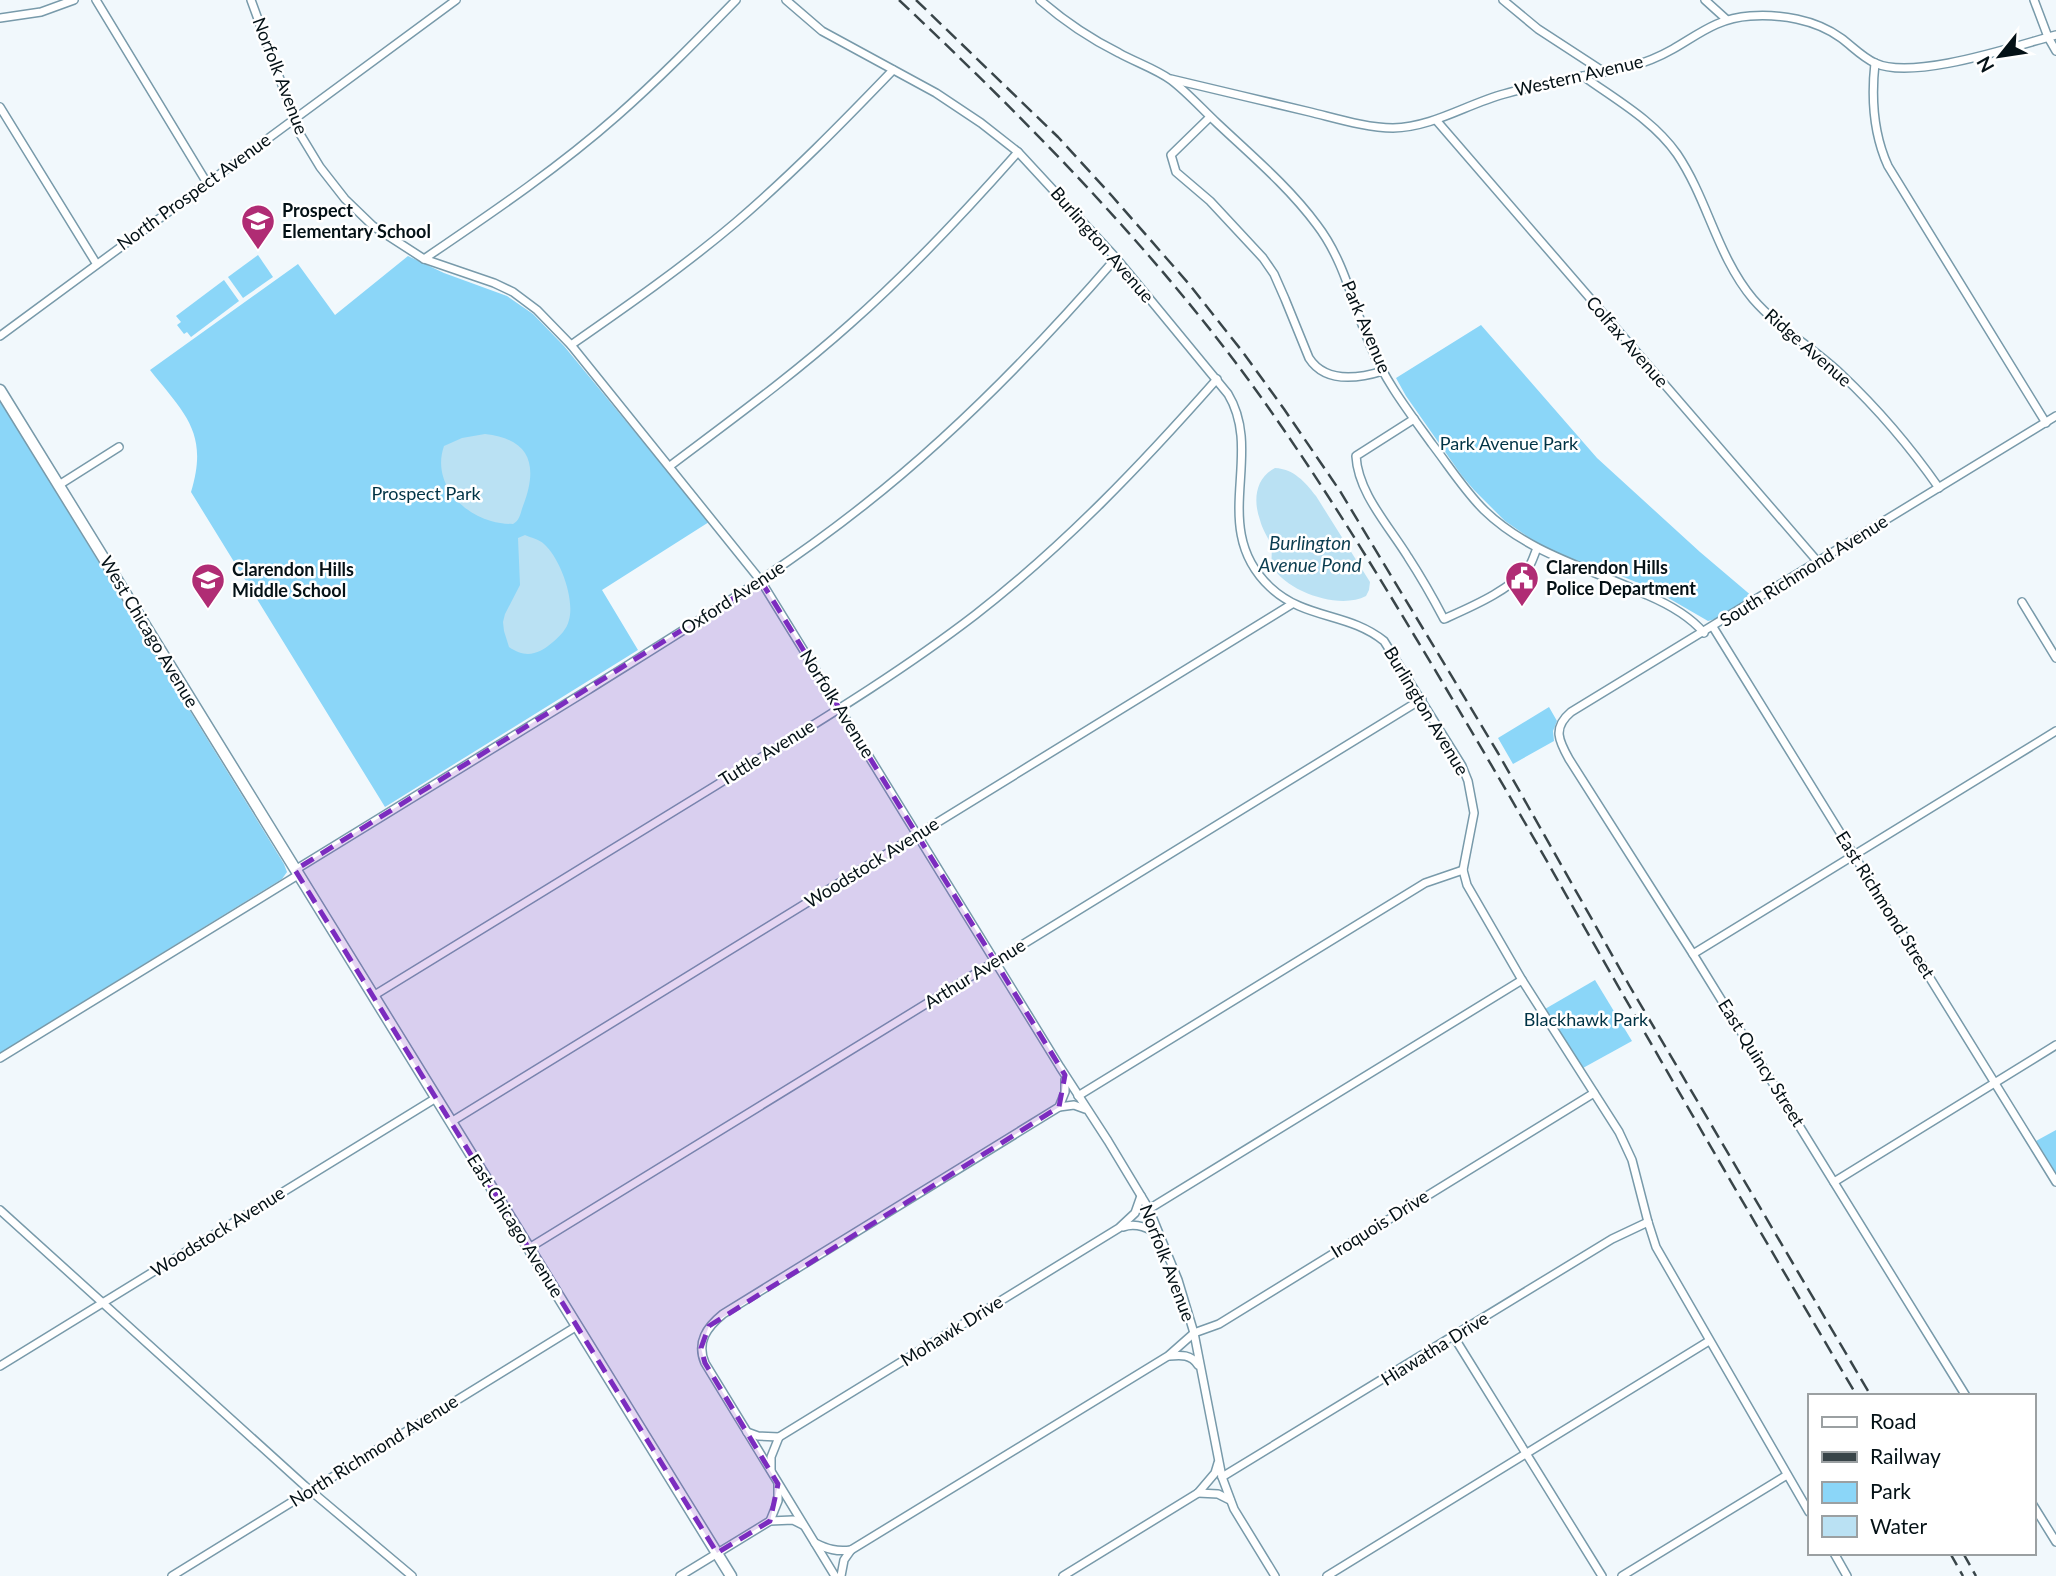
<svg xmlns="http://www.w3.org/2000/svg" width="2056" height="1576" viewBox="0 0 2056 1576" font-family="Lato,sans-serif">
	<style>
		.green { fill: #8bd6f8 }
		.water { fill: #bae1f3 }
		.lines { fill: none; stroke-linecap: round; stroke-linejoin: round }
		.street-casing { stroke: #789aaa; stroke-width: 10 }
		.secondary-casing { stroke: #789aaa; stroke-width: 13 }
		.street { stroke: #fff; stroke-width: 7 }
		.secondary { stroke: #fff; stroke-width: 10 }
		.rail { stroke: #394549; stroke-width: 2.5; stroke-dasharray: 14 7; stroke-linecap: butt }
		.marked { fill: #7b2cbf; fill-opacity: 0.2; stroke: #7b2cbf; stroke-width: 5; stroke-dasharray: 14 9; stroke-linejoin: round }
		.labels { text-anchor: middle; stroke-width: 5; stroke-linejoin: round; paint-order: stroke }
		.street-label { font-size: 18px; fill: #041116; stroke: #fff }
		.poi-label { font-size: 18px; font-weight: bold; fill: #041116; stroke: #fff; text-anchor: start }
		.park-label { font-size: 18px; fill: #003345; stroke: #fff }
		.water-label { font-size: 19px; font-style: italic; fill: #0b3d50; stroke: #fff }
	</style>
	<rect width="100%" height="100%" fill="#f1f8fc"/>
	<!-- green -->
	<g class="green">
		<path d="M258,255L273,277L243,298L228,277Z"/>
		<path d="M408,256L444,273L507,296L533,314L564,346L709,522L602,590L638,650L385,807L191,492C209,433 185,414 150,370L298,264L335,315Z"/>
		<path d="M224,280L239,301L191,337L187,332L184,334L177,325L181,322L176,316Z"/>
		<path d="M1481,325L1597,458L1700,552L1753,597L1719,618L1708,621L1651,588L1616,574L1559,555L1541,546L1505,521L1474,490L1462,476L1406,396L1396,378Z"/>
		<path d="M0,401L284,864L287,872L282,879L0,1053Z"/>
		<path d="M1549,707L1557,721L1553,731L1554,741L1513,764L1498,738Z"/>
		<path d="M1595,980L1632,1041L1583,1068L1545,1009Z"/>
		<path d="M2056,1130V1174L2036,1141Z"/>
	</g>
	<!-- water -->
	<g class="water">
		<path d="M485,434C532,439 538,467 523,506C520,514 520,520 513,524C505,524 498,523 491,521C459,512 432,480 444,446L462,438Z"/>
		<path d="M1275,468C1294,469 1305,482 1316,496L1370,582L1369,590L1366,596C1340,610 1287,592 1273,567C1270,559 1273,553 1271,545C1268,537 1262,529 1260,520C1253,501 1255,478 1275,468Z"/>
		<path d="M525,535C531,538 539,539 544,544C560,558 575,599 569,620C567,629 560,636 553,642C539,654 526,659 509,647L504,631L503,622L505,614L520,585L518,538Z"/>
	</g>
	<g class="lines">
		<!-- street casing -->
		<g class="street-casing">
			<g id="street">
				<path d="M96,0L207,183"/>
				<path d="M251,0L300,134L320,167L345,199L373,226L424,259L494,283L513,292L537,310L571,345L761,581L1060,1067L1108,1141L1149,1209L1178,1280L1194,1333L1222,1477L1234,1509L1275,1576"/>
				<path d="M786,0L822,31L936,93L981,123L1018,152L1116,258L1228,394C1265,455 1208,528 1270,587C1305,620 1348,612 1384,641L1462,766L1468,781L1474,813L1463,870L1467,885L1522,980L1619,1132L1632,1160L1648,1222L1656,1247L1809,1512"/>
				<path d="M1040,0C1064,21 1091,39 1119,53C1135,62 1156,69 1171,80C1187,92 1202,109 1217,123C1251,155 1289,187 1317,225C1344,260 1353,305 1370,345C1385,381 1409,412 1432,444C1449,466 1464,490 1484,510C1529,554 1592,569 1647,595C1668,604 1689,615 1704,633"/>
				<path d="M1503,0L1538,29L1604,72"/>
				<path d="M1705,0L1726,19"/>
				<path d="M2034,0L2048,37L2056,51"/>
				<path d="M0,18L41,12L74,0"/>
				<path d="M1875,63C1871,99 1873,133 1888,166L2046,423"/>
				<path d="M1583,76C1616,100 1653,120 1677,154C1708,200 1717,256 1753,299C1779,329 1814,348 1842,375C1878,409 1911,448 1939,488"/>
				<path d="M1171,79C1217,90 1264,101 1310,112C1335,118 1367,128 1393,128C1433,127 1467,104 1504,94C1536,85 1570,79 1603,72C1611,70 1620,69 1629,67C1644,63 1659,57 1673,49C1699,34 1718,18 1750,16C1780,14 1815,19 1841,38C1852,46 1862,57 1875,63C1913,81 2015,46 2056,35"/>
				<path d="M0,107L96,263"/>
				<path d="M1210,117L1171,155L1176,172L1210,201L1263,258L1274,274L1285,299L1309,358C1325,383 1357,379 1383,371"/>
				<path d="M1436,120L1818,562"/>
				<path d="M424,259C490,214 557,169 617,116C659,79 697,40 736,0"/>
				<path d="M0,336L456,0"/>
				<path d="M571,345C627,306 683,267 735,223C791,175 842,123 893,70"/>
				<path d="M1414,419L1356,456C1358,493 1389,526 1408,557C1421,577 1433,598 1444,619C1471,607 1514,589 1531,563C1533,559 1535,553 1537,548"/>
				<path d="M670,466C731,420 793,375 850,324C910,271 965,212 1018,152"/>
				<path d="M59,485L119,447"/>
				<path d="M2022,602L2056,658"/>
				<path d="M1713,627L2056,1182"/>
				<path d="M295,870C393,810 490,750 588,690C682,631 777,574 864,505C957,432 1039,347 1116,258"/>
				<path d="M1693,954L2056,731"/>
				<path d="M373,996C487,926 601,856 715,786C803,731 893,678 975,615C1065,545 1142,464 1217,379"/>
				<path d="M0,1058L298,875"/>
				<path d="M1078,1096L1425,883L1463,870"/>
				<path d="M1059,1107L1074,1105L1085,1109"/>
				<path d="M451,1122L1292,604"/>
				<path d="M1834,1182L2056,1045"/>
				<path d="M1149,1209L1522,980"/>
				<path d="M0,1210L305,1486L412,1576"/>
				<path d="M1123,1227C1136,1222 1150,1228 1160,1237"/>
				<path d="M529,1248L1422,699"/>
				<path d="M1454,1337L1602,1576"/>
				<path d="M1169,1356C1181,1355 1191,1354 1198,1365"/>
				<path d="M0,1366L436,1098"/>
				<path d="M1966,1396L1693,954L1569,759C1559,741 1552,728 1571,712L2056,416"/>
				<path d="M747,1432L758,1436L779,1437L1119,1228L1135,1213L1141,1196"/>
				<path d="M771,1470V1457L779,1437"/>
				<path d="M1222,1477L1612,1239L1648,1222"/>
				<path d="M1198,1493L1218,1494L1230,1500"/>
				<path d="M2033,1505L2056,1542"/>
				<path d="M770,1521L778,1501V1485"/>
				<path d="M815,1543C827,1549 837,1552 851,1550L1168,1356L1194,1333L1219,1324L1594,1093"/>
				<path d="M1834,1553L1847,1576"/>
				<path d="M172,1576L577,1326"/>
				<path d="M680,1576L770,1521L793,1520L803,1525"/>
				<path d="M835,1576L705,1363C696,1342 707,1327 723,1314L1059,1107L1065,1092V1080"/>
				<path d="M841,1576L844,1560L851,1550"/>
				<path d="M1063,1576L1198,1493L1215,1473L1218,1463"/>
				<path d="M1327,1576L1709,1341"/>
				<path d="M1622,1576L1787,1475"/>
			</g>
		</g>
		<!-- secondary casing -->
		<g class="secondary-casing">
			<path id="secondary" d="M0,390L731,1576"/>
		</g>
		<!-- street -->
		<use href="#street" class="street"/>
		<!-- secondary -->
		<use href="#secondary" class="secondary"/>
		<!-- rail -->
		<g class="rail">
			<path d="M899,0C1020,114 1136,231 1236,363C1301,450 1358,542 1414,635C1464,718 1513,801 1561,886C1658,1057 1757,1227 1857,1396"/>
			<path d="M916,0L1058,137L1112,196L1189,284L1242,351L1284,409L1340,491L1498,753L1629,985L1871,1396"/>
			<path d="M1950,1553L1963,1576"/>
			<path d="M1963,1553L1976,1576"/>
		</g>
	</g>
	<!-- marked area -->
	<path class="marked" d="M761,581L1065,1075L1059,1107L709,1326L701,1348L705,1363L778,1484L770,1521L717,1553L295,870Z"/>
	<!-- icons -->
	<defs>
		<g id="school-pin" transform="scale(1.75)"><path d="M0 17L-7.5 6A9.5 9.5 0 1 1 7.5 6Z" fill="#b02c74" stroke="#fff"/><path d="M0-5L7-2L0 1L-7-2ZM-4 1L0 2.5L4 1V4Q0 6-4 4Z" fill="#fff"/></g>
		<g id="civic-pin" transform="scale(1.75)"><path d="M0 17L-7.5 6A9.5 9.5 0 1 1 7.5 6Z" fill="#b02c74" stroke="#fff"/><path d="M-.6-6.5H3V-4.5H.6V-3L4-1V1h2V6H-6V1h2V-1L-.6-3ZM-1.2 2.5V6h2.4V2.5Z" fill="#fff"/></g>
	</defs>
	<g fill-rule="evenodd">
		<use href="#school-pin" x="258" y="221"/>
		<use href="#civic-pin" x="1522" y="578"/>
		<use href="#school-pin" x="208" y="580"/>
	</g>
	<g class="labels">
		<!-- street labels -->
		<g class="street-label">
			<text transform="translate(280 76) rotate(69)" y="6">Norfolk Avenue</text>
			<text transform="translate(1579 76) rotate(-13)" y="6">Western Avenue</text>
			<text transform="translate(194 192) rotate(-36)" y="6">North Prospect Avenue</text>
			<text transform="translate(1102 245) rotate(49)" y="6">Burlington Avenue</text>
			<text transform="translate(1366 327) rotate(67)" y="6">Park Avenue</text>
			<text transform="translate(1627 342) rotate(49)" y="6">Colfax Avenue</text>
			<text transform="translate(1808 348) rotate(41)" y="6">Ridge Avenue</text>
			<text transform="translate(1804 571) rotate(-32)" y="6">South Richmond Avenue</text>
			<text transform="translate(733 598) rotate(-33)" y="6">Oxford Avenue</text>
			<text transform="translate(149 632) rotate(59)" y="6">West Chicago Avenue</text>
			<text transform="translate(837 704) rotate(58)" y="6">Norfolk Avenue</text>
			<text transform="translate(1426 711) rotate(59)" y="6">Burlington Avenue</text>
			<text transform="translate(767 753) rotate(-32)" y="6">Tuttle Avenue</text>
			<text transform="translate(872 863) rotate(-32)" y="6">Woodstock Avenue</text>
			<text transform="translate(1885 905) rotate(58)" y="6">East Richmond Street</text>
			<text transform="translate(975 974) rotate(-32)" y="6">Arthur Avenue</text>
			<text transform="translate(1761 1063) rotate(58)" y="6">East Quincy Street</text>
			<text transform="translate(1380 1224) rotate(-32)" y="6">Iroquois Drive</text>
			<text transform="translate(515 1226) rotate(58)" y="6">East Chicago Avenue</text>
			<text transform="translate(218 1232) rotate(-32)" y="6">Woodstock Avenue</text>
			<text transform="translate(1167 1263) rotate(69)" y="6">Norfolk Avenue</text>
			<text transform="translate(952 1331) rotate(-32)" y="6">Mohawk Drive</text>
			<text transform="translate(1435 1349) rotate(-32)" y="6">Hiawatha Drive</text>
			<text transform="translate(374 1451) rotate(-32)" y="6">North Richmond Avenue</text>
		</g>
		<!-- poi labels -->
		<g class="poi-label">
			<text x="282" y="217">Prospect<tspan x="282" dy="21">Elementary School</tspan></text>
			<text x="1546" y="574">Clarendon Hills<tspan x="1546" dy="21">Police Department</tspan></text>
			<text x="232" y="576">Clarendon Hills<tspan x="232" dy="21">Middle School</tspan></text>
		</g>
		<!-- park labels -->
		<g class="park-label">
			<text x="1509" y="450">Park Avenue Park</text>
			<text x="426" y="500">Prospect Park</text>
			<text x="1586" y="1026">Blackhawk Park</text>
		</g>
		<!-- water labels -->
		<g class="water-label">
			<text x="1310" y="550">Burlington<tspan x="1310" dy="22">Avenue Pond</tspan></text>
		</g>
	</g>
	<!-- legend -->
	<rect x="1808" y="1394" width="228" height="161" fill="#ffffff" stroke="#9ba0a2" stroke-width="2"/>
	<rect x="1822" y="1417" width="35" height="10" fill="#ffffff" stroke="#9ba0a2" stroke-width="2"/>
	<text x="1870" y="1429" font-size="21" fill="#041116">Road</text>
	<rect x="1822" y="1452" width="35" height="10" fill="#394549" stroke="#9ba0a2" stroke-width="2"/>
	<text x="1870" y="1464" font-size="21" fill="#041116">Railway</text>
	<rect x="1822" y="1482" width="35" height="21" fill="#8bd6f8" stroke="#9ba0a2" stroke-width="2"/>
	<text x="1870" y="1499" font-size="21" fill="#041116">Park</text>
	<rect x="1822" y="1516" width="35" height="21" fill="#bae1f3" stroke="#9ba0a2" stroke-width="2"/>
	<text x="1870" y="1534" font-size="21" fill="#041116">Water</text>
	<!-- north arrow -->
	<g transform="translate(2000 56) rotate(240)" stroke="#ffffff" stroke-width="5" paint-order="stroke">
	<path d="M0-5L12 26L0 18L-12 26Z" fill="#041116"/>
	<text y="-10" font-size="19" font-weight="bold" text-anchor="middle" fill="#041116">N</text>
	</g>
</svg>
